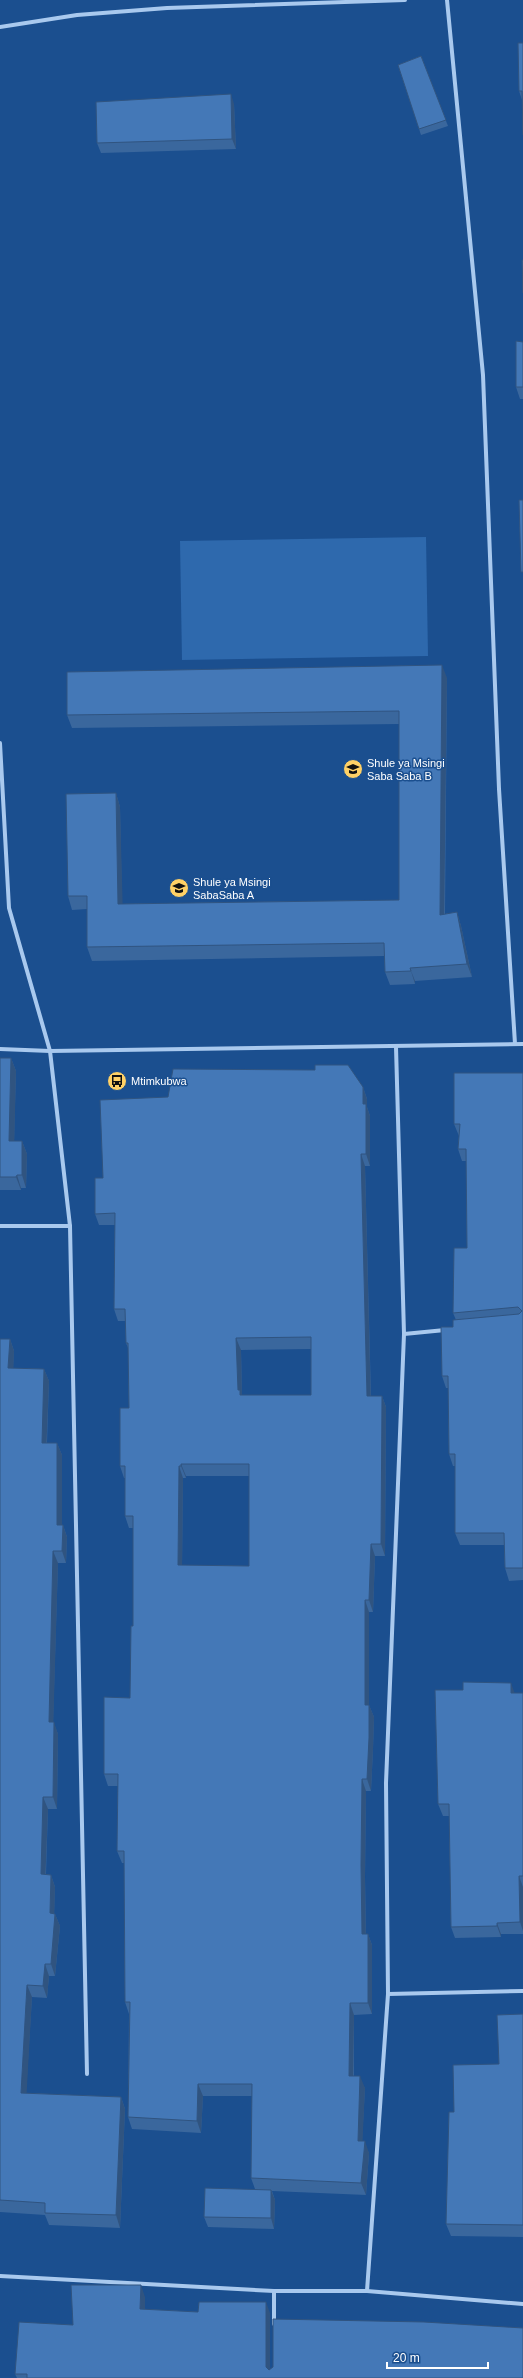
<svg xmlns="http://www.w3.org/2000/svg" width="523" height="2378" viewBox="0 0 523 2378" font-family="Helvetica,sans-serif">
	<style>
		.green { fill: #2e69ad }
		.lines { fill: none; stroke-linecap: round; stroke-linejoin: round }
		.street { stroke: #a9c9ee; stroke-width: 4 }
		.wall { fill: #3a679d; fill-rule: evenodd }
		.shaded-wall { fill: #305480 }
		.building { fill: #4478b7; stroke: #305480; fill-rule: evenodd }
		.labels { text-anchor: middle; stroke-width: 3; stroke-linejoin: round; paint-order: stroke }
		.poi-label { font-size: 11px; fill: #fff; stroke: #1b4f8f; text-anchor: start }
	</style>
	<rect width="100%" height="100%" fill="#1b4f8f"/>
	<!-- green -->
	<path class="green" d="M426,537L428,656L182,660L180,541Z"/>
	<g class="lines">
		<!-- street -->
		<g class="street">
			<path d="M447,0L483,375L499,789L515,1044"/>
			<path d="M0,27L77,15L167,8L405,0"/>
			<path d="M0,743L9,908L50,1051L70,1226L87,2074"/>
			<path d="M0,1049L50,1051L523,1044"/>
			<path d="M0,1226H70"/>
			<path d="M404,1334L445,1330"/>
			<path d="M388,1994L523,1991"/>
			<path d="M0,2276L274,2291H367L523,2304"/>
			<path d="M274,2291V2324"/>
			<path d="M367,2291L388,1994L386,1783L404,1334L396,1047"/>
		</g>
	</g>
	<!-- wall -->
	<g class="wall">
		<path d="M523,43L522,100L519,91Z"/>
		<path d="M421,56L448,126L421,135L398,65Z"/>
		<path d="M234,104L236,149L101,153L97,143Z"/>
		<path d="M523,342V399H520L516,387Z"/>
		<path d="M447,678L445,914L457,912L461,926L472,977L415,981V984L390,985L385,972V956L92,961L87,947V909L72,910L68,896L116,793L120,807L122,904L399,900V724L72,728L67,715Z"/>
		<path d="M0,1058H11L16,1071L14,1141H22L27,1154L26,1188H21V1190H0Z"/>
		<path d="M523,1073V1580L509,1581L505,1568L504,1545H460L455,1533V1466H453L449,1454L448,1388H446L442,1376L453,1327L456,1320L453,1313L467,1248L466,1161H462L458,1149L459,1136L454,1124Z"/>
		<path d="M363,1087L367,1099V1107L370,1116V1166H365L371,1396H382L386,1407L385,1556H375L373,1612H369V1705L374,1717L373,1749L371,1791H366L365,1877L366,1934H368L372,1945V2014L354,2015V2076L365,2088L362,2141L369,2153L366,2195L272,2191L275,2200L274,2229L208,2227L204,2217L255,2189L251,2178L252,2096H203L201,2133L132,2129L128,2117L129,2014L125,2002L124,1863H122L117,1851L118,1786H108L104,1774L130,1698L133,1626V1528H129L125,1516V1478H124L120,1466L129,1408L128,1348L126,1343V1321H118L114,1309L115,1225H99L95,1214L103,1178ZM311,1349V1395H242L241,1350ZM186,1476H249V1566L182,1565L183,1478H186Z"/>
		<path d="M0,1339H10L14,1351L13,1368L44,1369L49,1381L47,1443H57L62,1455V1525H63L67,1537L66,1563H58L53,1722L58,1734L57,1809H48L46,1874L51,1875L55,1887L54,1914H55L60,1926L55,1976H49L47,1998L32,1997L26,2093L121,2097L125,2109L120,2228L49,2225L45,2215L0,2212Z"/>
		<path d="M515,1693H523V1934H501V1937L455,1938L451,1927L449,1816H443L438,1804Z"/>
		<path d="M523,2014V2237L451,2236L446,2224L499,2064Z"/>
		<path d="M145,2297V2309L198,2312L270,2313V2369L523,2378H17L15,2374L73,2325Z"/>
	</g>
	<!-- shaded-wall -->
	<g class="shaded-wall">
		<path d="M231,94L234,104L236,149L232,139Z"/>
		<path d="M442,665L447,678L444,929L440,915Z"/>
		<path d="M116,793L120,807L123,917L118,904Z"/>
		<path d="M457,912L461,926L472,977L467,964Z"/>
		<path d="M410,968L415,981V984L411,971Z"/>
		<path d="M11,1058L16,1071L14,1154L9,1141Z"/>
		<path d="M363,1087L367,1099V1107L370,1116V1166L366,1154L363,1104Z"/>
		<path d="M22,1141L27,1154L26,1188L22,1175Z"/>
		<path d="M361,1154L365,1166L371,1407L367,1396Z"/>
		<path d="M17,1175L21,1188V1190L16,1177Z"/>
		<path d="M236,1338L241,1350L242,1396L244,1407L238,1390Z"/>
		<path d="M10,1339L14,1351L13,1380L8,1368Z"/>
		<path d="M44,1369L49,1381L46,1455L42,1443Z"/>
		<path d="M382,1396L386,1407L385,1556L381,1544Z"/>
		<path d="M57,1443L62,1455V1537L57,1525Z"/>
		<path d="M181,1464L186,1476V1478L181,1466Z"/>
		<path d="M179,1466L183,1478L182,1577L178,1565Z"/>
		<path d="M63,1525L67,1537L66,1563L62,1551Z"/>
		<path d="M371,1544L375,1556L373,1612L369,1600Z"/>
		<path d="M53,1551L58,1563L53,1734L49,1722Z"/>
		<path d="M365,1600L369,1612V1717L365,1705Z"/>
		<path d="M511,1683L515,1694L511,1693Z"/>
		<path d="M369,1705L374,1717L373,1749L371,1791L367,1779Z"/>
		<path d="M54,1722L58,1734L57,1809L53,1797Z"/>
		<path d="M362,1779L366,1791L365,1877L366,1945L362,1934L361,1865Z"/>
		<path d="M43,1797L48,1809L45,1886L41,1874Z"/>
		<path d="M51,1875L55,1887L54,1925L50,1913Z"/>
		<path d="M519,1876L523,1887V1931L520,1922Z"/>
		<path d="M55,1914L60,1926L55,1976L51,1964Z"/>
		<path d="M497,1923L501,1934V1937L497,1926Z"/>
		<path d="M368,1934L372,1945V2014L368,2003Z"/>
		<path d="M45,1964L49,1976L47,1998L43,1986Z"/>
		<path d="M27,1985L32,1997L26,2105L21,2093Z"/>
		<path d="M350,2003L354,2015L353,2087L349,2076Z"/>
		<path d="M360,2076L365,2088L362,2152L358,2141Z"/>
		<path d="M198,2084L203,2096L201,2133L197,2121Z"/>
		<path d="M121,2097L125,2109L120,2228L116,2215Z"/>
		<path d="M365,2141L369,2153L366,2195L361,2183Z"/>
		<path d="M271,2190L275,2200L274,2229L271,2218Z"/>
		<path d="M141,2285L145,2297V2320L140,2309Z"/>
		<path d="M266,2302L270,2313V2378L266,2367Z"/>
	</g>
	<!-- building -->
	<g class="building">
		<path d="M518,43H523V135L522,91H519Z"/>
		<path d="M421,56L446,120L419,129L398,65Z"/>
		<path d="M231,94L232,139L97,143L96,102Z"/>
		<path d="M522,260H523V293Z"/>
		<path d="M516,341L523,342V387H516Z"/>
		<path d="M519,500H523V572H521Z"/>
		<path d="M442,665L440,915L457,912L467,964L410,968L411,971L385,972L384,943L87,947V896H68L66,794L116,793L118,904L399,900V711L67,715V672Z"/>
		<path d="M0,1058H11L9,1141H22V1175H17L16,1177H0Z"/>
		<path d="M315,1065H348L363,1087V1104H366V1154H361L367,1396H382L381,1544H371L369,1600H365V1705H369V1738L367,1779H362L361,1865L362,1934H368V2003H350L349,2076H360L358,2141H365L361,2183L251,2178L252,2084H198L197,2121L128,2117L130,2002H125L124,1851H117L118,1774H104V1697L130,1698L131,1626H133V1516H125V1466H120V1408H129L128,1343H126L125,1309H114L115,1213L95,1214V1178H103L100,1100L168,1097L173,1069L315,1070ZM311,1337V1395H240V1390H238L236,1338ZM181,1464H249V1566L178,1565L179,1466H181Z"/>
		<path d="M454,1073H523V1568H505L504,1533H455V1454H449L448,1376H442L441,1327H453V1320L519,1314L522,1311L518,1307L453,1313L454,1248H467L466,1149H458L460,1124H454Z"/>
		<path d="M0,1339H10L8,1368L44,1369L42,1443H57V1525H63L62,1551H53L49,1722H54L53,1797H43L41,1874L51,1875L50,1913L55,1914L51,1964H45L43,1986L27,1985L21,2093L121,2097L116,2215L45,2213V2203L0,2200Z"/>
		<path d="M463,1682L511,1683V1693H523V1876H519L520,1922L497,1923V1926L451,1927L449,1804H438L435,1690H463Z"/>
		<path d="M523,2014V2225L446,2224L449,2112H454L453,2065L499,2064L497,2015Z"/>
		<path d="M205,2188L271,2190V2218L204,2217Z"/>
		<path d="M71,2285H141L140,2309L198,2312L199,2302H266V2367L269,2370L273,2367V2319L424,2322L523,2328V2378H27V2374H15L19,2322L73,2325Z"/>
	</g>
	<!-- icons -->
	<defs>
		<g id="school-disc" transform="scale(1)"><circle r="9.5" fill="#ffd166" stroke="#1b4f8f"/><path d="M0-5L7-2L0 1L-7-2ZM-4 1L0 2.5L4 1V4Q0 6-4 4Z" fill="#111"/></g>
		<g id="bus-disc" transform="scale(1)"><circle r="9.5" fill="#ffd166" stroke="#1b4f8f"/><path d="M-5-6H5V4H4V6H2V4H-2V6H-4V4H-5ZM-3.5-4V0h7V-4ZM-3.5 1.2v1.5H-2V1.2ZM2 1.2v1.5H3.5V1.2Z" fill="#111"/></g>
	</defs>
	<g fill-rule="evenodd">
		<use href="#school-disc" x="353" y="769"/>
		<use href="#school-disc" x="179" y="888"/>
		<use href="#bus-disc" x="117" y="1081"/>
	</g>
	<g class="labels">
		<!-- poi labels -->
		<g class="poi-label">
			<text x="367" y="767">Shule ya Msingi<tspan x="367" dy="13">Saba Saba B</tspan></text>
			<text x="193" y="886">Shule ya Msingi<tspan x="193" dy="13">SabaSaba A</tspan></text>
			<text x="131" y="1085">Mtimkubwa</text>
		</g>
	</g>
	<!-- scale -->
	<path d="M387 2362v6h101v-6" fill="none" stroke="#ffffff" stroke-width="2"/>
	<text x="393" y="2362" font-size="12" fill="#ffffff" stroke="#1b4f8f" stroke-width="3" paint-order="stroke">20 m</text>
</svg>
